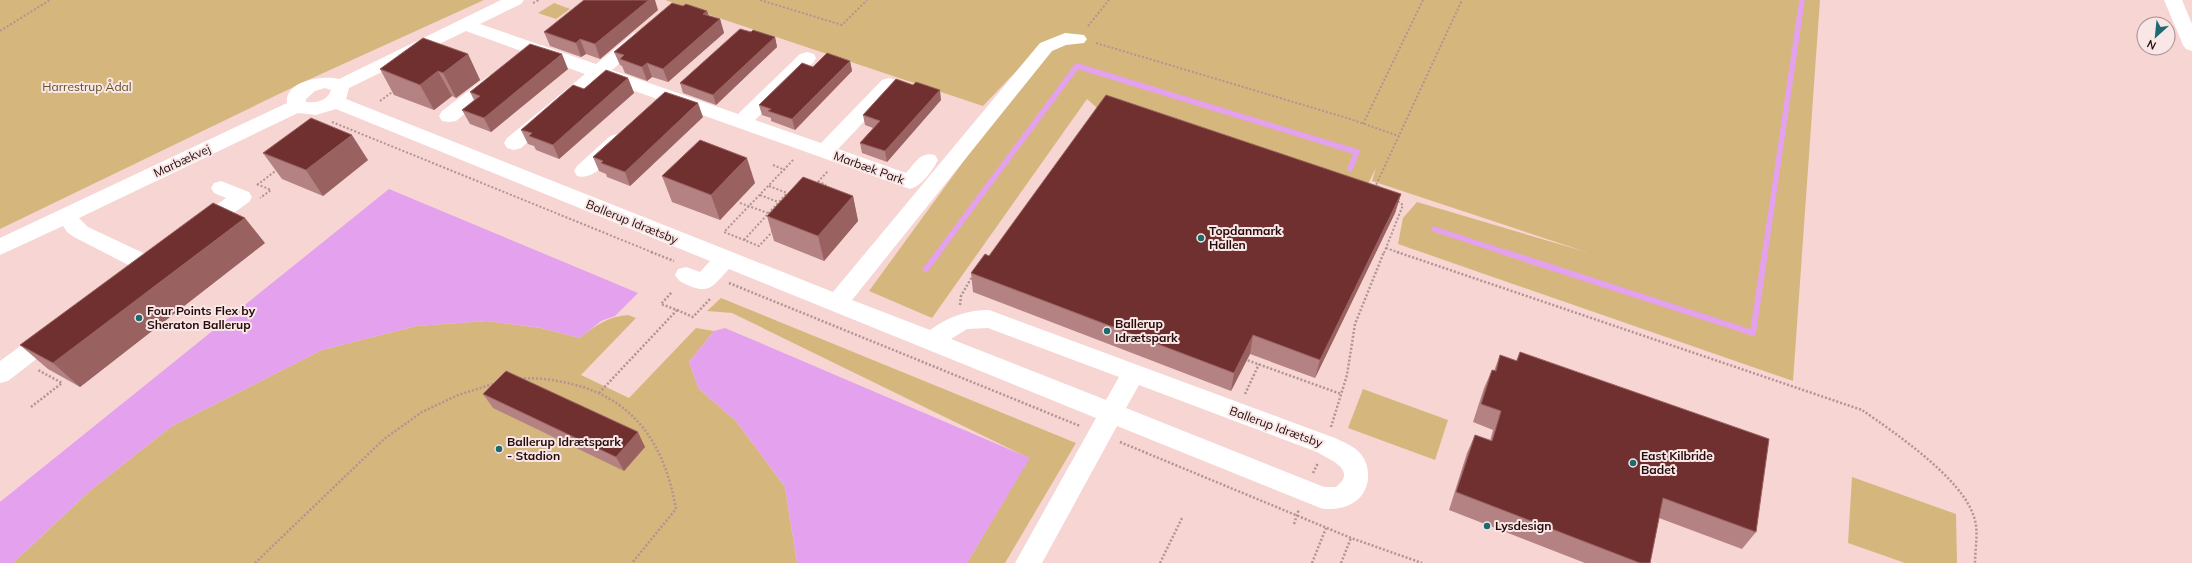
<svg xmlns="http://www.w3.org/2000/svg" width="2192" height="563" viewBox="0 0 2192 563" font-family="Mulish,sans-serif">
	<style>
		.green { fill: #d5b77e }
		.water { fill: #e4a1ed }
		.lines { fill: none; stroke-linecap: round; stroke-linejoin: round }
		.stream-far1 { stroke: #e4a1ed; stroke-width: 5.5 }
		.stream { stroke: #e4a1ed; stroke-width: 6 }
		.path-far1 { stroke: #b29392; stroke-width: 2; stroke-dasharray: 2 2; stroke-linecap: butt }
		.path { stroke: #b29392; stroke-width: 2.5; stroke-dasharray: 2 2; stroke-linecap: butt }
		.minor { fill: #fff; fill-rule: evenodd }
		.highway { fill: #fff; fill-rule: evenodd }
		.wall { fill: #b48282 }
		.shaded-wall { fill: #996261 }
		.building { fill: #713030; stroke: #996261 }
		.poi-dot { fill: #1d6a6f; stroke: #f8e7e6; stroke-width: 1.5 }
		.labels { text-anchor: middle; stroke-width: 4; stroke-linejoin: round; paint-order: stroke }
		.park-label { font-size: 12px; fill: #644f27; stroke: #f8e7e6 }
		.street-label { font-size: 12px; fill: #260b0b; stroke: #f8e7e6 }
		.poi-label { font-size: 12px; font-weight: bold; fill: #260b0b; stroke: #f8e7e6; text-anchor: start }
	</style>
	<rect width="100%" height="100%" fill="#f6d5d3"/>
	<!-- green -->
	<g class="green">
		<path d="M0,0H484L308,80L0,229Z"/>
		<path d="M665,0H1820L1793,381L1398,244L1403,218L1417,202L1586,252L1372,181L1376,168L1360,200L1105,115L1087,99L932,318L869,291L998,114L1044,42L983,106Z"/>
		<path d="M554,3L570,9L556,19L538,13Z"/>
		<path d="M721,298L1076,443L1005,563H967L1029,458L732,313L707,311Z"/>
		<path d="M628,315L636,318L581,375L629,398L696,328L714,331L689,362L699,389L736,421L785,487L797,563H13L92,489L172,426L322,350L416,326L487,321L541,328L580,338C596,325 607,317 628,315Z"/>
		<path d="M1363,389L1448,420L1435,460L1348,428Z"/>
		<path d="M1852,477L1956,514L1957,563H1905L1848,543Z"/>
	</g>
	<!-- water -->
	<g class="water">
		<path d="M389,189L638,293L615,316L601,321L580,338L541,328L487,321L416,326L322,350L172,426L92,489L13,563H0V502Z"/>
		<path d="M725,328L1030,458L967,563H797L785,487L736,421L699,389L689,362L714,331Z"/>
	</g>
	<g class="lines">
		<!-- stream-far1 -->
		<g class="stream-far1">
			<path d="M1434,229L1507,253"/>
			<path d="M938,253L1077,66L1357,152L1350,169"/>
			<path d="M1765,253L1802,0"/>
		</g>
		<!-- stream -->
		<g class="stream">
			<path d="M1504,252L1753,333L1765,252"/>
			<path d="M926,269L939,252"/>
		</g>
		<!-- path-far1 -->
		<g class="path-far1">
			<path d="M760,0L842,25L867,0"/>
			<path d="M533,3L539,0"/>
			<path d="M1088,26L1109,0"/>
			<path d="M0,31L50,0"/>
			<path d="M1096,43L1347,118L1399,136"/>
			<path d="M380,101L395,90"/>
			<path d="M332,122L654,253"/>
			<path d="M1363,124L1423,0"/>
			<path d="M773,165L785,170"/>
			<path d="M818,181L826,185"/>
			<path d="M257,184L271,190L260,198"/>
			<path d="M257,185L278,169"/>
			<path d="M815,185L828,171"/>
			<path d="M769,186L787,193"/>
			<path d="M1379,187L1376,185L1462,0"/>
			<path d="M760,195L778,202"/>
			<path d="M740,203L768,213"/>
			<path d="M773,231L759,246L724,232L794,159"/>
			<path d="M744,240L787,193"/>
			<path d="M1386,248L1400,253"/>
			<path d="M1384,253L1403,205L1396,200"/>
		</g>
		<!-- path -->
		<g class="path">
			<path d="M651,252L674,261"/>
			<path d="M1397,252L1862,410C1895,433 1962,478 1974,517C1979,531 1975,548 1975,563"/>
			<path d="M729,283L1080,426"/>
			<path d="M960,305L961,296L973,275"/>
			<path d="M677,310L693,317L710,299"/>
			<path d="M1244,359L1341,394"/>
			<path d="M520,379C537,377 555,380 572,384C637,400 665,447 676,509L632,563"/>
			<path d="M599,393L677,310L661,304L672,292"/>
			<path d="M1245,394L1259,364"/>
			<path d="M31,407L62,383L38,370"/>
			<path d="M1331,427L1347,375L1355,324L1384,252"/>
			<path d="M1120,442L1351,538L1422,563"/>
			<path d="M1313,473L1318,463"/>
			<path d="M1294,524L1299,509"/>
			<path d="M255,563L384,439L422,412L458,395L493,384"/>
			<path d="M1160,563L1182,518"/>
			<path d="M1312,563L1326,528"/>
			<path d="M1341,563L1351,538"/>
		</g>
		<!-- minor -->
		<g class="minor">
			<path d="M501,0H524L521,4L480,24L596,64L634,33L640,31L646,33L649,37L646,41L612,70L738,114L800,54L807,52L814,54L816,58L814,62L755,120L821,143L882,80L889,78L896,80L898,84L896,88L838,149L906,173C915,163 920,151 935,155L938,160C932,171 922,186 910,189L601,79L521,148L514,150L507,148L504,143L507,138L585,74L466,31L349,88L346,99L833,292L1040,43L1065,33L1084,35L1087,39L1084,43L1066,45L1052,51L852,300L930,330C948,317 966,310 989,310L1335,438C1343,442 1352,445 1359,452C1373,467 1371,492 1353,503C1343,509 1334,509 1323,509L1117,426L1042,563H1015L1096,418L729,269C715,283 711,295 690,286C683,283 679,282 675,275L678,269L686,267L700,272L710,261L336,109L316,115L298,113L79,218L88,227L156,259L159,265L156,271L148,273L140,271L74,237L67,232L63,226L0,255V238L287,103C284,81 323,75 339,79ZM325,88L331,90C327,101 317,103 306,102V99L315,91ZM988,328L1119,377L1106,400L951,339L967,329ZM1139,385L1317,452C1330,460 1358,470 1336,487H1324L1126,408Z"/>
			<path d="M495,74L502,76L504,80L502,84L456,121L449,122L442,121L439,116L442,111L488,76Z"/>
			<path d="M617,134L624,136L627,141L624,146C612,157 595,181 577,176L574,171L577,166L610,136Z"/>
			<path d="M221,181L249,192L252,197L249,202L207,232L200,235L193,232L189,227L193,222L226,198L214,193L211,188L214,183Z"/>
			<path d="M53,325L61,328L64,334L61,340L8,381L0,383V361L45,328Z"/>
		</g>
		<!-- highway -->
		<path class="highway" d="M2164,0H2182L2192,24V51L2186,49L2183,45Z"/>
	</g>
	<!-- wall -->
	<g class="wall">
		<path d="M683,6L707,11L709,16L720,19L724,33L668,82L652,77L647,81L625,73L622,66L620,65L614,52Z"/>
		<path d="M658,10L600,59L586,54L581,57L550,46L544,32Z"/>
		<path d="M751,32L775,37L777,47L716,105L683,93L680,83Z"/>
		<path d="M468,54L480,80L456,98L452,96L434,110L394,95L380,69Z"/>
		<path d="M850,61L852,71L795,130L771,121V118L762,115L759,105L813,67Z"/>
		<path d="M568,69L491,132L470,124L462,110L474,100L470,92Z"/>
		<path d="M628,78L634,93L559,159L536,150L534,146L528,144L521,130L584,89Z"/>
		<path d="M941,100L887,162L862,153L860,143L873,128L865,125L863,115Z"/>
		<path d="M703,117L630,186L607,177L606,174L599,171L593,157Z"/>
		<path d="M263,153L368,160L323,196L282,179Z"/>
		<path d="M662,176L755,183L720,220L672,202Z"/>
		<path d="M1401,194L1395,213L1315,378L1250,354L1231,391L973,292L971,273L989,256Z"/>
		<path d="M853,196L858,221L824,261L774,241L767,216Z"/>
		<path d="M265,243L80,387L48,369L20,345Z"/>
		<path d="M1520,352L1756,532L1742,549L1659,518L1650,563H1585L1449,510L1467,453L1475,435L1490,441L1493,430L1473,422L1484,388L1492,370L1494,371L1500,355L1516,361Z"/>
		<path d="M483,394L645,447L624,471L493,408Z"/>
	</g>
	<!-- shaded-wall -->
	<g class="shaded-wall">
		<path d="M649,0H655L658,10L600,59L595,44Z"/>
		<path d="M707,11L711,24L703,14Z"/>
		<path d="M720,19L724,33L668,82L663,69Z"/>
		<path d="M775,37L777,47L716,105L713,95Z"/>
		<path d="M580,39L586,54L581,57L576,43Z"/>
		<path d="M468,54L480,80L456,98L443,73Z"/>
		<path d="M562,54L568,69L491,132L484,118Z"/>
		<path d="M850,61L852,71L795,130L792,119Z"/>
		<path d="M647,63L652,77L647,81L642,67Z"/>
		<path d="M438,71L452,96L434,110L420,85Z"/>
		<path d="M628,78L634,93L559,159L553,145Z"/>
		<path d="M940,90L941,100L887,162L885,151Z"/>
		<path d="M698,103L703,117L630,186L625,172Z"/>
		<path d="M352,135L368,160L323,196L306,170Z"/>
		<path d="M747,158L755,183L720,220L711,195Z"/>
		<path d="M1401,194L1395,213L1315,378L1320,360Z"/>
		<path d="M853,196L858,221L824,261L818,236Z"/>
		<path d="M245,218L265,243L80,387L53,363Z"/>
		<path d="M1253,335L1250,354L1231,391L1234,373Z"/>
		<path d="M638,432L645,447L624,471L616,457Z"/>
	</g>
	<!-- building -->
	<g class="building">
		<path d="M584,0H649L595,44L580,39L576,43L544,32Z"/>
		<path d="M672,3L683,6L686,4L707,11L703,14L720,19L663,69L647,63L642,67L620,59L624,55L614,52Z"/>
		<path d="M740,29L751,32L753,30L775,37L713,95L680,83Z"/>
		<path d="M423,38L468,54L443,73L438,71L420,85L380,69Z"/>
		<path d="M530,44L562,54L484,118L462,110L480,96L470,92Z"/>
		<path d="M827,53L850,61L792,119L768,111L771,109L759,105L802,63L813,67Z"/>
		<path d="M606,70L628,78L553,145L529,136L532,133L521,130L573,85L584,89Z"/>
		<path d="M896,79L913,85L916,82L940,90L885,151L860,143L880,121L863,115Z"/>
		<path d="M665,92L698,103L625,172L601,163L603,161L593,157Z"/>
		<path d="M1106,95L1401,194L1320,360L1253,335L1234,373L971,273L985,254L989,256Z"/>
		<path d="M311,118L352,135L306,170L263,153Z"/>
		<path d="M700,140L747,158L711,195L662,176Z"/>
		<path d="M803,177L853,196L818,236L767,216Z"/>
		<path d="M213,203L245,218L53,363L20,345Z"/>
		<path d="M1520,352L1769,439L1756,532L1663,498L1650,563H1640L1456,492L1475,435L1492,441L1501,411L1481,404L1492,370L1496,371L1500,355L1517,361Z"/>
		<path d="M506,371L638,432L616,457L483,394Z"/>
	</g>
	<!-- markers -->
	<g class="poi-dot">
		<circle cx="1201" cy="238" r="4"/>
		<circle cx="139" cy="318" r="4"/>
		<circle cx="1107" cy="331" r="4"/>
		<circle cx="499" cy="449" r="4"/>
		<circle cx="1633" cy="463" r="4"/>
		<circle cx="1487" cy="526" r="4"/>
	</g>
	<g class="labels">
		<!-- park labels -->
		<g class="park-label">
			<text x="87" y="91">Harrestrup Ådal</text>
		</g>
		<!-- street labels -->
		<g class="street-label">
			<text transform="translate(182 161) rotate(-25)" y="4">Marbækvej</text>
			<text transform="translate(869 168) rotate(20)" y="4">Marbæk Park</text>
			<text transform="translate(632 222) rotate(22)" y="4">Ballerup Idrætsby</text>
			<text transform="translate(1276 427) rotate(20)" y="4">Ballerup Idrætsby</text>
		</g>
		<!-- poi labels -->
		<g class="poi-label">
			<text x="1209" y="235">Topdanmark<tspan x="1209" dy="14">Hallen</tspan></text>
			<text x="147" y="315">Four Points Flex by<tspan x="147" dy="14">Sheraton Ballerup</tspan></text>
			<text x="1115" y="328">Ballerup<tspan x="1115" dy="14">Idrætspark</tspan></text>
			<text x="507" y="446">Ballerup Idrætspark<tspan x="507" dy="14">- Stadion</tspan></text>
			<text x="1641" y="460">East Kilbride<tspan x="1641" dy="14">Badet</tspan></text>
			<text x="1495" y="530">Lysdesign</text>
		</g>
	</g>
	<!-- north arrow -->
	<g transform="translate(2156 36) rotate(207)"><circle r="19" fill="#f8e7e6" stroke="#a48f8e"/>
	<path d="M0-3L7 15L0 10L-7 15Z" fill="#1d6a6f"/>
	<text y="-6" font-size="11" font-weight="bold" text-anchor="middle" fill="#260b0b">N</text>
	</g>
</svg>
